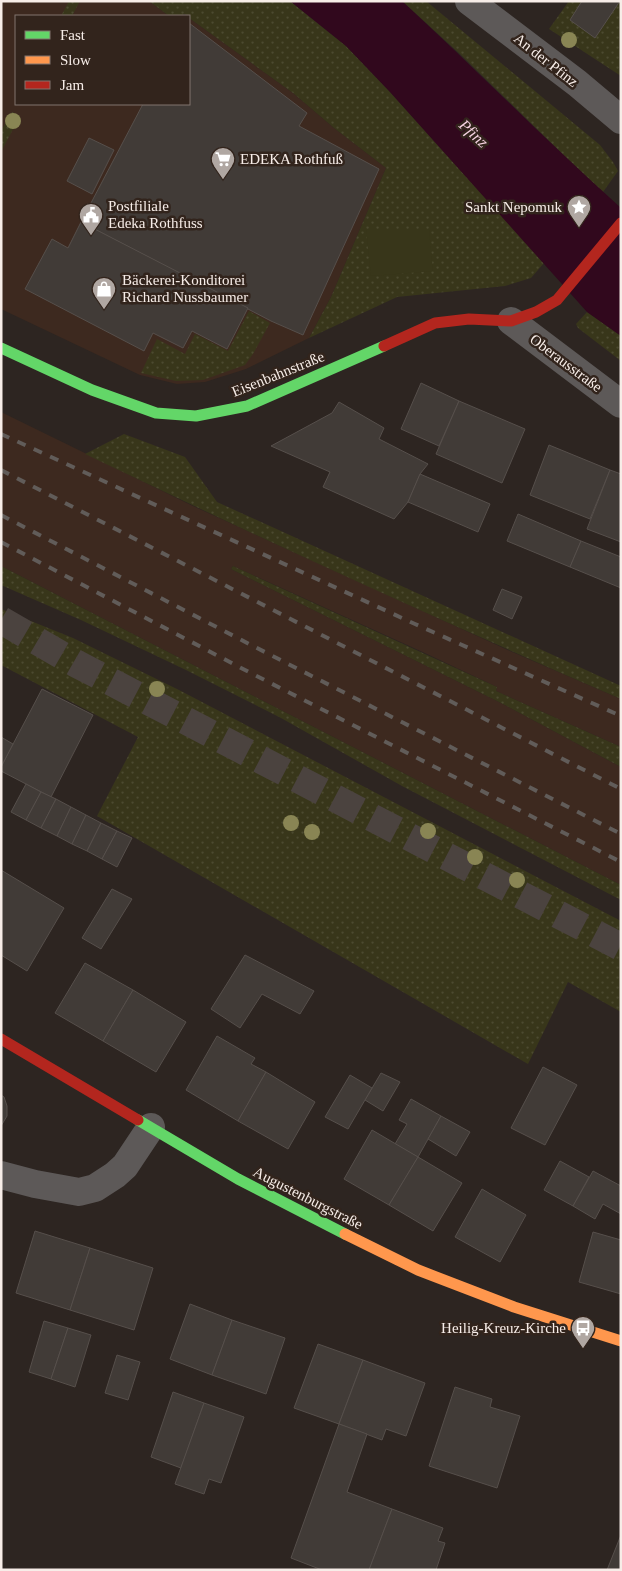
<svg xmlns="http://www.w3.org/2000/svg" width="622" height="1571" viewBox="0 0 622 1571" font-family="'Times New Roman',serif">
	<style>
		.built { fill: #3d291f }
		.grass { fill: url(#grass-dots) }
		.garden { fill: #38361a }
		.water { fill: #31081d }
		.building { fill: #413b37; stroke: #564f4b }
		.lines { fill: none; stroke-linecap: round; stroke-linejoin: round }
		.highway-tunnel { stroke: #4b433f; stroke-width: 28; stroke-dasharray: 28 14; stroke-linecap: butt }
		.street { stroke: #5d5958; stroke-width: 28 }
		.fast { stroke: #63d668; stroke-width: 11 }
		.slow { stroke: #ff974d; stroke-width: 11 }
		.jam { stroke: #b3261e; stroke-width: 11 }
		.rail { stroke: #615c59; stroke-width: 4; stroke-dasharray: 9 9; stroke-linecap: butt }
		.tree { fill: #898554 }
		.labels { text-anchor: middle; stroke-width: 5; stroke-linejoin: round; paint-order: stroke }
		.street-label { font-size: 15px; fill: #f7ede8; stroke: #32241c }
		.poi-label { font-size: 15px; fill: #f7ede8; stroke: #32241c; text-anchor: start }
		.water-label { font-size: 16px; font-style: italic; fill: #f7d4e3; stroke: #32241c }
	</style>
	<defs>
		<pattern id="grass-dots" width="8" height="8" patternUnits="userSpaceOnUse" patternTransform="scale(1.25)"><rect width="8" height="8" fill="#38361a"/><path d="M2 2h.1M6 6h.1" fill="none" stroke="#4c4a30" stroke-width="1.8" stroke-linecap="round"/></pattern>
	</defs>
	<rect width="100%" height="100%" fill="#2d2521"/>
	<!-- built -->
	<g class="built">
		<path d="M1,1H149L169,16H16V104H189V18L293,93L334,128L386,168L331,297L309,338L246,369L205,382L177,384L140,375L1,309Z"/>
		<path d="M1,412L193,506L510,651L621,699V747L496,691L497,687L427,654L233,566L231,569L499,702L621,767V885L1,566Z"/>
	</g>
	<!-- grass -->
	<g class="grass">
		<path d="M69,1H80L72,16H61Z"/>
		<path d="M149,1H290L346,46L390,92L544,263L531,278L505,286L397,297L309,338L331,297L386,168L334,128L293,93L189,18V16L184,14L182,16H169Z"/>
		<path d="M402,1H426L600,145L613,162L618,171L603,192L585,176L460,54Z"/>
		<path d="M569,1H621V76L549,29Z"/>
		<path d="M12,112L20,116L1,152V131Z"/>
		<path d="M249,311L270,323L253,354L245,365L203,380L176,381L141,373L157,339L185,354L195,334L228,351Z"/>
		<path d="M587,312L621,336V361L578,328L576,324Z"/>
		<path d="M124,434L185,457L217,502L621,686V699C441,621 262,539 85,454Z"/>
		<path d="M1,566L621,885V900L402,786L281,718L186,670L81,620L1,585Z"/>
		<path d="M233,566L497,687L496,691L621,747V767L499,702L231,569Z"/>
		<path d="M1,609L73,638L179,690L621,921V1012L568,982L528,1064L97,816L138,737L1,665Z"/>
	</g>
	<!-- garden -->
	<path class="garden" d="M366,230H429L433,271L371,276Z"/>
	<!-- water -->
	<path class="water" d="M290,1H402C476,69 546,141 621,208V336L587,312L390,92L346,46Z"/>
	<!-- building -->
	<g class="building">
		<path d="M582,1H620L595,38L570,20Z"/>
		<path d="M189,23L307,113L299,126L379,169L303,335L271,321L81,222L143,104H189Z"/>
		<path d="M89,138L114,150L92,194L67,181Z"/>
		<path d="M81,222L248,308L227,349L192,331L183,348L153,333L144,351L25,289L52,239L68,248Z"/>
		<path d="M421,383L459,401L439,446L401,429Z"/>
		<path d="M459,401L525,429L502,483L436,454Z"/>
		<path d="M339,402L384,428L379,439L428,464L420,474L408,502L394,519L323,487L330,472L271,446L332,413Z"/>
		<path d="M549,445L610,470L590,519L530,495Z"/>
		<path d="M610,470L621,474V542L587,529Z"/>
		<path d="M420,474L490,504L478,532L408,502Z"/>
		<path d="M518,514L581,541L570,567L507,541Z"/>
		<path d="M581,541L621,557V588L570,567Z"/>
		<path d="M502,589L522,597L512,619L493,610Z"/>
		<path d="M42,689L93,715L51,797L1,771V767Z"/>
		<path d="M1,737L13,744L1,767Z"/>
		<path d="M26,784L41,792L26,820L11,812Z"/>
		<path d="M41,792L56,799L41,828L26,820Z"/>
		<path d="M56,799L71,807L57,836L41,828Z"/>
		<path d="M71,807L86,815L72,844L57,836Z"/>
		<path d="M86,815L101,823L87,851L72,844Z"/>
		<path d="M101,823L117,831L102,859L87,851Z"/>
		<path d="M117,831L132,838L117,867L102,859Z"/>
		<path d="M1,870L64,908L27,971L1,955Z"/>
		<path d="M112,889L132,899L101,949L82,938Z"/>
		<path d="M245,955L314,991L300,1014L262,994L240,1028L211,1009Z"/>
		<path d="M85,963L133,990L103,1041L55,1013Z"/>
		<path d="M133,990L186,1022L156,1072L103,1041Z"/>
		<path d="M217,1036L255,1058L251,1064L266,1072L238,1121L186,1090Z"/>
		<path d="M543,1067L577,1085L545,1145L511,1128Z"/>
		<path d="M266,1072L315,1102L288,1149L238,1121Z"/>
		<path d="M381,1073L400,1082L383,1111L365,1100Z"/>
		<path d="M350,1075L372,1088L348,1129L325,1117Z"/>
		<path d="M1,1095L4,1097L7,1106V1116L1,1126Z"/>
		<path d="M411,1099L441,1116L418,1157L395,1144L407,1124L399,1120Z"/>
		<path d="M441,1116L470,1132L456,1156L428,1139Z"/>
		<path d="M372,1130L418,1157L389,1205L344,1179Z"/>
		<path d="M418,1157L462,1183L433,1231L389,1205Z"/>
		<path d="M560,1161L589,1177L573,1206L544,1190Z"/>
		<path d="M593,1171L621,1186V1214L603,1204L595,1219L573,1206Z"/>
		<path d="M482,1189L526,1215L500,1262L455,1237Z"/>
		<path d="M35,1231L90,1248L70,1310L16,1293Z"/>
		<path d="M593,1232L621,1240V1294L579,1282Z"/>
		<path d="M90,1248L153,1268L134,1330L70,1310Z"/>
		<path d="M190,1304L232,1320L212,1375L170,1359Z"/>
		<path d="M232,1320L285,1338L266,1394L212,1375Z"/>
		<path d="M44,1321L68,1328L51,1379L29,1372Z"/>
		<path d="M68,1328L91,1335L75,1387L51,1379Z"/>
		<path d="M318,1344L363,1360L339,1424L294,1408Z"/>
		<path d="M117,1355L140,1362L128,1400L105,1393Z"/>
		<path d="M363,1360L425,1383L406,1436L386,1429L382,1440L339,1424Z"/>
		<path d="M455,1387L492,1399L490,1407L520,1416L497,1488L429,1466Z"/>
		<path d="M173,1392L204,1403L181,1468L151,1457Z"/>
		<path d="M204,1403L244,1417L221,1483L209,1479L204,1494L175,1484Z"/>
		<path d="M339,1424L367,1434L347,1492L392,1509L369,1570H322L291,1558Z"/>
		<path d="M392,1509L443,1528L438,1541L445,1543L436,1570H369Z"/>
		<path d="M621,1535V1570H607Z"/>
	</g>
	<g class="lines">
		<!-- highway-tunnel -->
		<path class="highway-tunnel" d="M1,620L75,663L621,947"/>
		<!-- street -->
		<g class="street">
			<path d="M469,1L577,83L621,120"/>
			<path d="M511,321L621,404"/>
			<path d="M1,1175L35,1184L79,1192L95,1188L115,1175L125,1166L151,1127"/>
		</g>
		<!-- fast -->
		<g class="fast">
			<path d="M1,348L92,390L156,413L196,416L247,406L384,346"/>
			<path d="M138,1120L238,1179L345,1234"/>
		</g>
		<!-- slow -->
		<path class="slow" d="M345,1234L418,1270L514,1307L621,1341"/>
		<!-- jam -->
		<g class="jam">
			<path d="M384,346L435,323L469,319L511,321L536,312L557,300L621,223"/>
			<path d="M1,1039L138,1120"/>
		</g>
		<!-- rail -->
		<g class="rail">
			<path d="M1,434L415,624L621,716"/>
			<path d="M1,470L621,789"/>
			<path d="M1,515L255,647L621,834"/>
			<path d="M1,542L243,669L621,862"/>
		</g>
	</g>
	<!-- trees -->
	<g class="tree">
		<circle cx="569" cy="40" r="8"/>
		<circle cx="13" cy="121" r="8"/>
		<circle cx="157" cy="689" r="8"/>
		<circle cx="291" cy="823" r="8"/>
		<circle cx="428" cy="831" r="8"/>
		<circle cx="312" cy="832" r="8"/>
		<circle cx="475" cy="857" r="8"/>
		<circle cx="517" cy="880" r="8"/>
	</g>
	<!-- icons -->
	<defs>
		<g id="supermarket-pin" transform="scale(1.25)"><path d="M0 17L-7.5 6A9.5 9.5 0 1 1 7.5 6Z" fill="#b0a7a2" stroke="#32241c"/><path d="M-6-5.5h2.5l.6 2H6L4.5 2H-2.5L-4.4-4H-6ZM-1.5 3.2a1.3 1.3 0 1 0 .1 0ZM3 3.2a1.3 1.3 0 1 0 .1 0Z" fill="#fff"/></g>
		<g id="sight-pin" transform="scale(1.25)"><path d="M0 17L-7.5 6A9.5 9.5 0 1 1 7.5 6Z" fill="#b0a7a2" stroke="#32241c"/><path d="M0-6L1.8-2.2L6-1.7L2.9 1.2L3.7 5.4L0 3.3L-3.7 5.4L-2.9 1.2L-6-1.7L-1.8-2.2Z" fill="#fff"/></g>
		<g id="civic-pin" transform="scale(1.25)"><path d="M0 17L-7.5 6A9.5 9.5 0 1 1 7.5 6Z" fill="#b0a7a2" stroke="#32241c"/><path d="M-.6-6.5H3V-4.5H.6V-3L4-1V1h2V6H-6V1h2V-1L-.6-3ZM-1.2 2.5V6h2.4V2.5Z" fill="#fff"/></g>
		<g id="shop-pin" transform="scale(1.25)"><path d="M0 17L-7.5 6A9.5 9.5 0 1 1 7.5 6Z" fill="#b0a7a2" stroke="#32241c"/><path d="M-5-2.5h2.3a2.7 3.5 0 0 1 5.4 0H5L5.5 6h-11ZM-1.5-2.5h3a1.5 2.3 0 0 0-3 0Z" fill="#fff"/></g>
		<g id="bus-pin" transform="scale(1.25)"><path d="M0 17L-7.5 6A9.5 9.5 0 1 1 7.5 6Z" fill="#b0a7a2" stroke="#32241c"/><path d="M-5-6H5V4H4V6H2V4H-2V6H-4V4H-5ZM-3.5-4V0h7V-4ZM-3.5 1.2v1.5H-2V1.2ZM2 1.2v1.5H3.5V1.2Z" fill="#fff"/></g>
	</defs>
	<g fill-rule="evenodd">
		<use href="#supermarket-pin" x="223" y="159"/>
		<use href="#sight-pin" x="579" y="207"/>
		<use href="#civic-pin" x="91" y="215"/>
		<use href="#shop-pin" x="104" y="289"/>
		<use href="#bus-pin" x="583" y="1328"/>
	</g>
	<g class="labels">
		<!-- street labels -->
		<g class="street-label">
			<text transform="translate(546 60) rotate(38)" y="5">An der Pfinz</text>
			<text transform="translate(566 363) rotate(37)" y="5">Oberausstraße</text>
			<text transform="translate(278 374) rotate(-22)" y="5">Eisenbahnstraße</text>
			<text transform="translate(308 1198) rotate(27)" y="5">Augustenburgstraße</text>
		</g>
		<!-- poi labels -->
		<g class="poi-label">
			<text x="240" y="164">EDEKA Rothfuß</text>
			<text x="108" y="211">Postfiliale<tspan x="108" dy="17">Edeka Rothfuss</tspan></text>
			<text x="562" y="212" text-anchor="end">Sankt Nepomuk</text>
			<text x="122" y="285">Bäckerei-Konditorei<tspan x="122" dy="17">Richard Nussbaumer</tspan></text>
			<text x="566" y="1333" text-anchor="end">Heilig-Kreuz-Kirche</text>
		</g>
		<!-- water labels -->
		<g class="water-label">
			<text transform="translate(474 133) rotate(43)" y="6">Pfinz</text>
		</g>
	</g>
	<!-- border -->
	<rect width="622" height="1571" fill="none" stroke="#f7ede8" stroke-width="5"/>
	<!-- legend -->
	<rect x="15" y="15" width="175" height="90" fill="#32241c" stroke="#81746e"/>
	<rect x="25" y="31" width="25" height="8" fill="#63d668" stroke="#81746e"/>
	<text x="60" y="40" font-size="15" fill="#f7ede8">Fast</text>
	<rect x="25" y="56" width="25" height="8" fill="#ff974d" stroke="#81746e"/>
	<text x="60" y="65" font-size="15" fill="#f7ede8">Slow</text>
	<rect x="25" y="81" width="25" height="8" fill="#b3261e" stroke="#81746e"/>
	<text x="60" y="90" font-size="15" fill="#f7ede8">Jam</text>
</svg>
